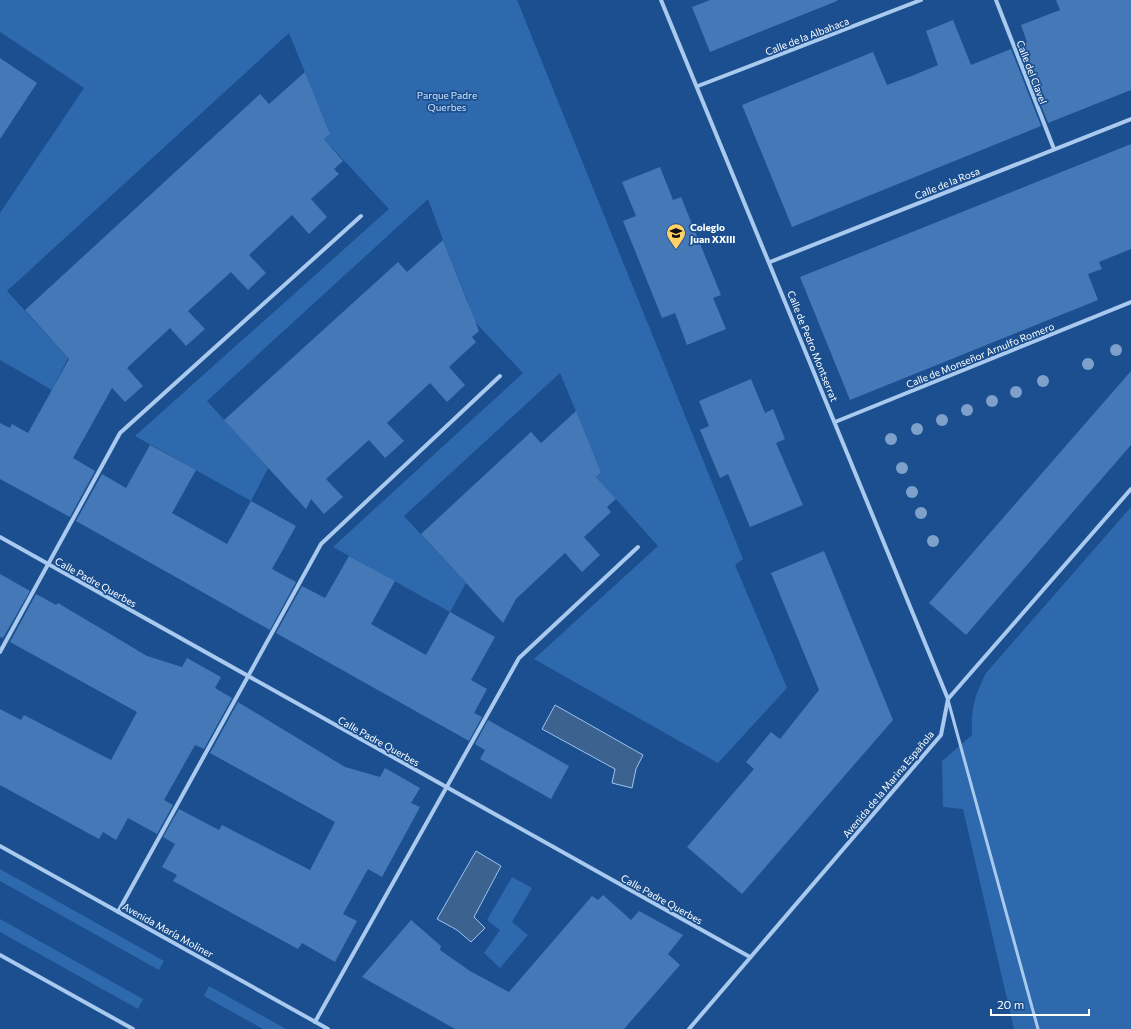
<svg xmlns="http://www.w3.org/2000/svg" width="1131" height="1029" viewBox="0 0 1131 1029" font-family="Commissioner,sans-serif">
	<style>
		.green { fill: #2e69ad }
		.water { fill: #3c6290; stroke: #9cc4f0 }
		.building { fill: #4478b7 }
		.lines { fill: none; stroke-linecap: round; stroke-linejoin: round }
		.lane { stroke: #a9c9ee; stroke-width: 3 }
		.street { stroke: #a9c9ee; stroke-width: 4 }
		.tree { fill: #7ea0ca }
		.labels { text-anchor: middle; stroke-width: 3.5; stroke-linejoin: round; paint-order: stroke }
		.street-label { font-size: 10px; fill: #fff; stroke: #1b4f8f }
		.park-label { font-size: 10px; fill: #cfe3fa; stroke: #1b4f8f }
		.poi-label { font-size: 10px; font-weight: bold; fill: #fff; stroke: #1b4f8f; text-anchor: start }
	</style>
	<rect width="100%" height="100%" fill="#1b4f8f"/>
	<!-- green -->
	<g class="green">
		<path d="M0,0H517L743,559L735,565L787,688L718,763L534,659L658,546L596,477L601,472L560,373L404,516L466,583L450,612L333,547L523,373L461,307L468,302L443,240L428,199L207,401L268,468L251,501L135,436L389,209L324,139L330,134L289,33L7,291L68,358L52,390L0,360V213L84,88L0,32Z"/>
		<path d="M1131,507V1029H1014L963,809L943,807L942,761L972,735C971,708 974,697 986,673Z"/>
		<path d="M0,869L164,961L159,970L0,881Z"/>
		<path d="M512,877L532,888L512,922L528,935L500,968L484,953L500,930L487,920Z"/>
		<path d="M0,919L143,999L138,1009L0,932Z"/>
		<path d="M209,986L286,1029H263L204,996Z"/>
	</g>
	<!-- water -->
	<g class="water">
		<path d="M555,705L643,755L636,769L632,788L612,783L615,769L542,729Z"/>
		<path d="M476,851L501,866L474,917L485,928L471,942L457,930L437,919Z"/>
	</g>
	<!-- building -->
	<g class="building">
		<path d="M710,0H837V1L710,52L692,7Z"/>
		<path d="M1056,0H1131V90L1048,123L1018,46L1027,42L1021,25L1060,10Z"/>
		<path d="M953,20L971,65L1011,49L1041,126L792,227L742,105L873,52L887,85L914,75L938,65L926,31Z"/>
		<path d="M0,58L37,83L0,139Z"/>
		<path d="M305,72L330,134L324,139L343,161L334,169L339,174L311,199L327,217L309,234L292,215L249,255L266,273L248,290L231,272L188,311L205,329L186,346L170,328L127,368L143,386L125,402L112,388L73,458L95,471L70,517L0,479V423L10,428L12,424L28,433L69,359L25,310L260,94L269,104Z"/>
		<path d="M1131,144V249L1099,262L1102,269L1088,274L1098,300L850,400L800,277Z"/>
		<path d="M660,167L673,200L681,197L721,295L713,298L726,329L687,345L675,313L662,318L623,221L636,216L622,182Z"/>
		<path d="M443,240L479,331L472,337L476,342L449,367L465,385L447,402L430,383L387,423L404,441L385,458L369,440L326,479L343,497L324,514L311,499L306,509L224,420L398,262L407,272Z"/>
		<path d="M1131,371V445L966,635L929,603Z"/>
		<path d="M751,379L765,413L773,409L785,439L776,443L803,505L750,527L728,474L720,478L700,430L709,426L699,401Z"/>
		<path d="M576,411L601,472L596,477L616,499L607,507L611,512L584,537L600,555L582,572L565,553L516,599L503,623L421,534L531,432L541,443Z"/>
		<path d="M150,445L196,470L172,513L227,544L251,501L296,526L272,569L296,582L270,630L76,521L102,474L126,488Z"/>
		<path d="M824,551L893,720L742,894L687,847L754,769L746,762L771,732L780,739L819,690L771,573Z"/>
		<path d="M349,556L395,581L371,624L426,655L450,612L495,637L471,680L487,689L474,713L482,717L469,741L276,633L302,586L325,598Z"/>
		<path d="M0,574L30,591L3,638L0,637Z"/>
		<path d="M36,594L56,605L58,603L147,656L182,667L187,658L221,677L215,688L232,698L204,749L195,745L164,800L173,805L157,834L128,818L116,840L103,832L99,839L0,785V709L21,720L24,715L111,760L137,712L10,642Z"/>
		<path d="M238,702L345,767L380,777L385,768L420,788L411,803L420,807L382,877L368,869L343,914L357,921L335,962L302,943L298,949L173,881L177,875L162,867L175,844L163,837L179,809L219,830L222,825L310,870L335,822L210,753Z"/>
		<path d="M488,720L569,766L551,799L480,759L485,750L475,744Z"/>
		<path d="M603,895L631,920L639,911L683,935L668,954L680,965L624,1029H455L362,977L411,920L441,946L440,950L470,971L509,992L592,896L598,900Z"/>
	</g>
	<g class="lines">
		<!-- lane -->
		<path class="lane" d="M948,700L1038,1029"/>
		<!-- street -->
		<g class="street">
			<path d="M661,0L948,699"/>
			<path d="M996,0L1054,149"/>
			<path d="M698,86L921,0"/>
			<path d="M770,262L1131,119"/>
			<path d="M835,422L1131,302"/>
			<path d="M0,537L750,957"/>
			<path d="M0,652L120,433L361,216"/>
			<path d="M0,846L328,1029"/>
			<path d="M118,912L321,544L500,376"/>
			<path d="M0,955L133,1029"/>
			<path d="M315,1022L519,658L638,547"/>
			<path d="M689,1029L941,735L948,699L1131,489"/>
		</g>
	</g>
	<!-- trees -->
	<g class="tree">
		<circle cx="1116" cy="350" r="6"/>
		<circle cx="1088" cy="364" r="6"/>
		<circle cx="1043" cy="381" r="6"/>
		<circle cx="1016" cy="392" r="6"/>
		<circle cx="992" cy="401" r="6"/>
		<circle cx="967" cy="410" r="6"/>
		<circle cx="942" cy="420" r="6"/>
		<circle cx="917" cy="429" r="6"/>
		<circle cx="891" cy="439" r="6"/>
		<circle cx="902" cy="468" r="6"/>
		<circle cx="912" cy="492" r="6"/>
		<circle cx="921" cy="513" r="6"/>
		<circle cx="933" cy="541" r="6"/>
	</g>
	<!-- icons -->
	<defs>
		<g id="school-pin" transform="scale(1)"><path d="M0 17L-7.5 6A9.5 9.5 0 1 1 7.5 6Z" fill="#ffd166" stroke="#1b4f8f"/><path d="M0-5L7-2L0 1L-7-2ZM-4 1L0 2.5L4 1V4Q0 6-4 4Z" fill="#111"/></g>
	</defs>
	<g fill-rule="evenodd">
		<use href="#school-pin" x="676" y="233"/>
	</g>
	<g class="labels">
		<!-- street labels -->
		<g class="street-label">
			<text transform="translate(807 36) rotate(-21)" y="4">Calle de la Albahaca</text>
			<text transform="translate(1032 72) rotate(69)" y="4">Calle del Clavel</text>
			<text transform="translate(947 183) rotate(-22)" y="4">Calle de la Rosa</text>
			<text transform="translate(813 346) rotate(68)" y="4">Calle de Pedro Montserrat</text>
			<text transform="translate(980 355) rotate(-22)" y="4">Calle de Monseñor Arnulfo Romero</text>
			<text transform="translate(96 582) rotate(29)" y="4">Calle Padre Querbes</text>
			<text transform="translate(379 741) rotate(29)" y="4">Calle Padre Querbes</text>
			<text transform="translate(888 784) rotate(-50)" y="4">Avenida de la Marina Española</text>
			<text transform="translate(662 899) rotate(29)" y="4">Calle Padre Querbes</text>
			<text transform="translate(168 930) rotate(29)" y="4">Avenida María Moliner</text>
		</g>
		<!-- park labels -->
		<g class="park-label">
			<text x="447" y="99">Parque Padre<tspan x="447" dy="12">Querbes</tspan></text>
		</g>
		<!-- poi labels -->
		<g class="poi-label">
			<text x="690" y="231">Colegio<tspan x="690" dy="12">Juan XXIII</tspan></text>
		</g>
	</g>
	<!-- scale -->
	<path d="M991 1009v6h98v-6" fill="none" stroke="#ffffff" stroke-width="2"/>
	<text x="997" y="1009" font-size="12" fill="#ffffff" stroke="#1b4f8f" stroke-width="3" paint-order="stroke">20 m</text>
</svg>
